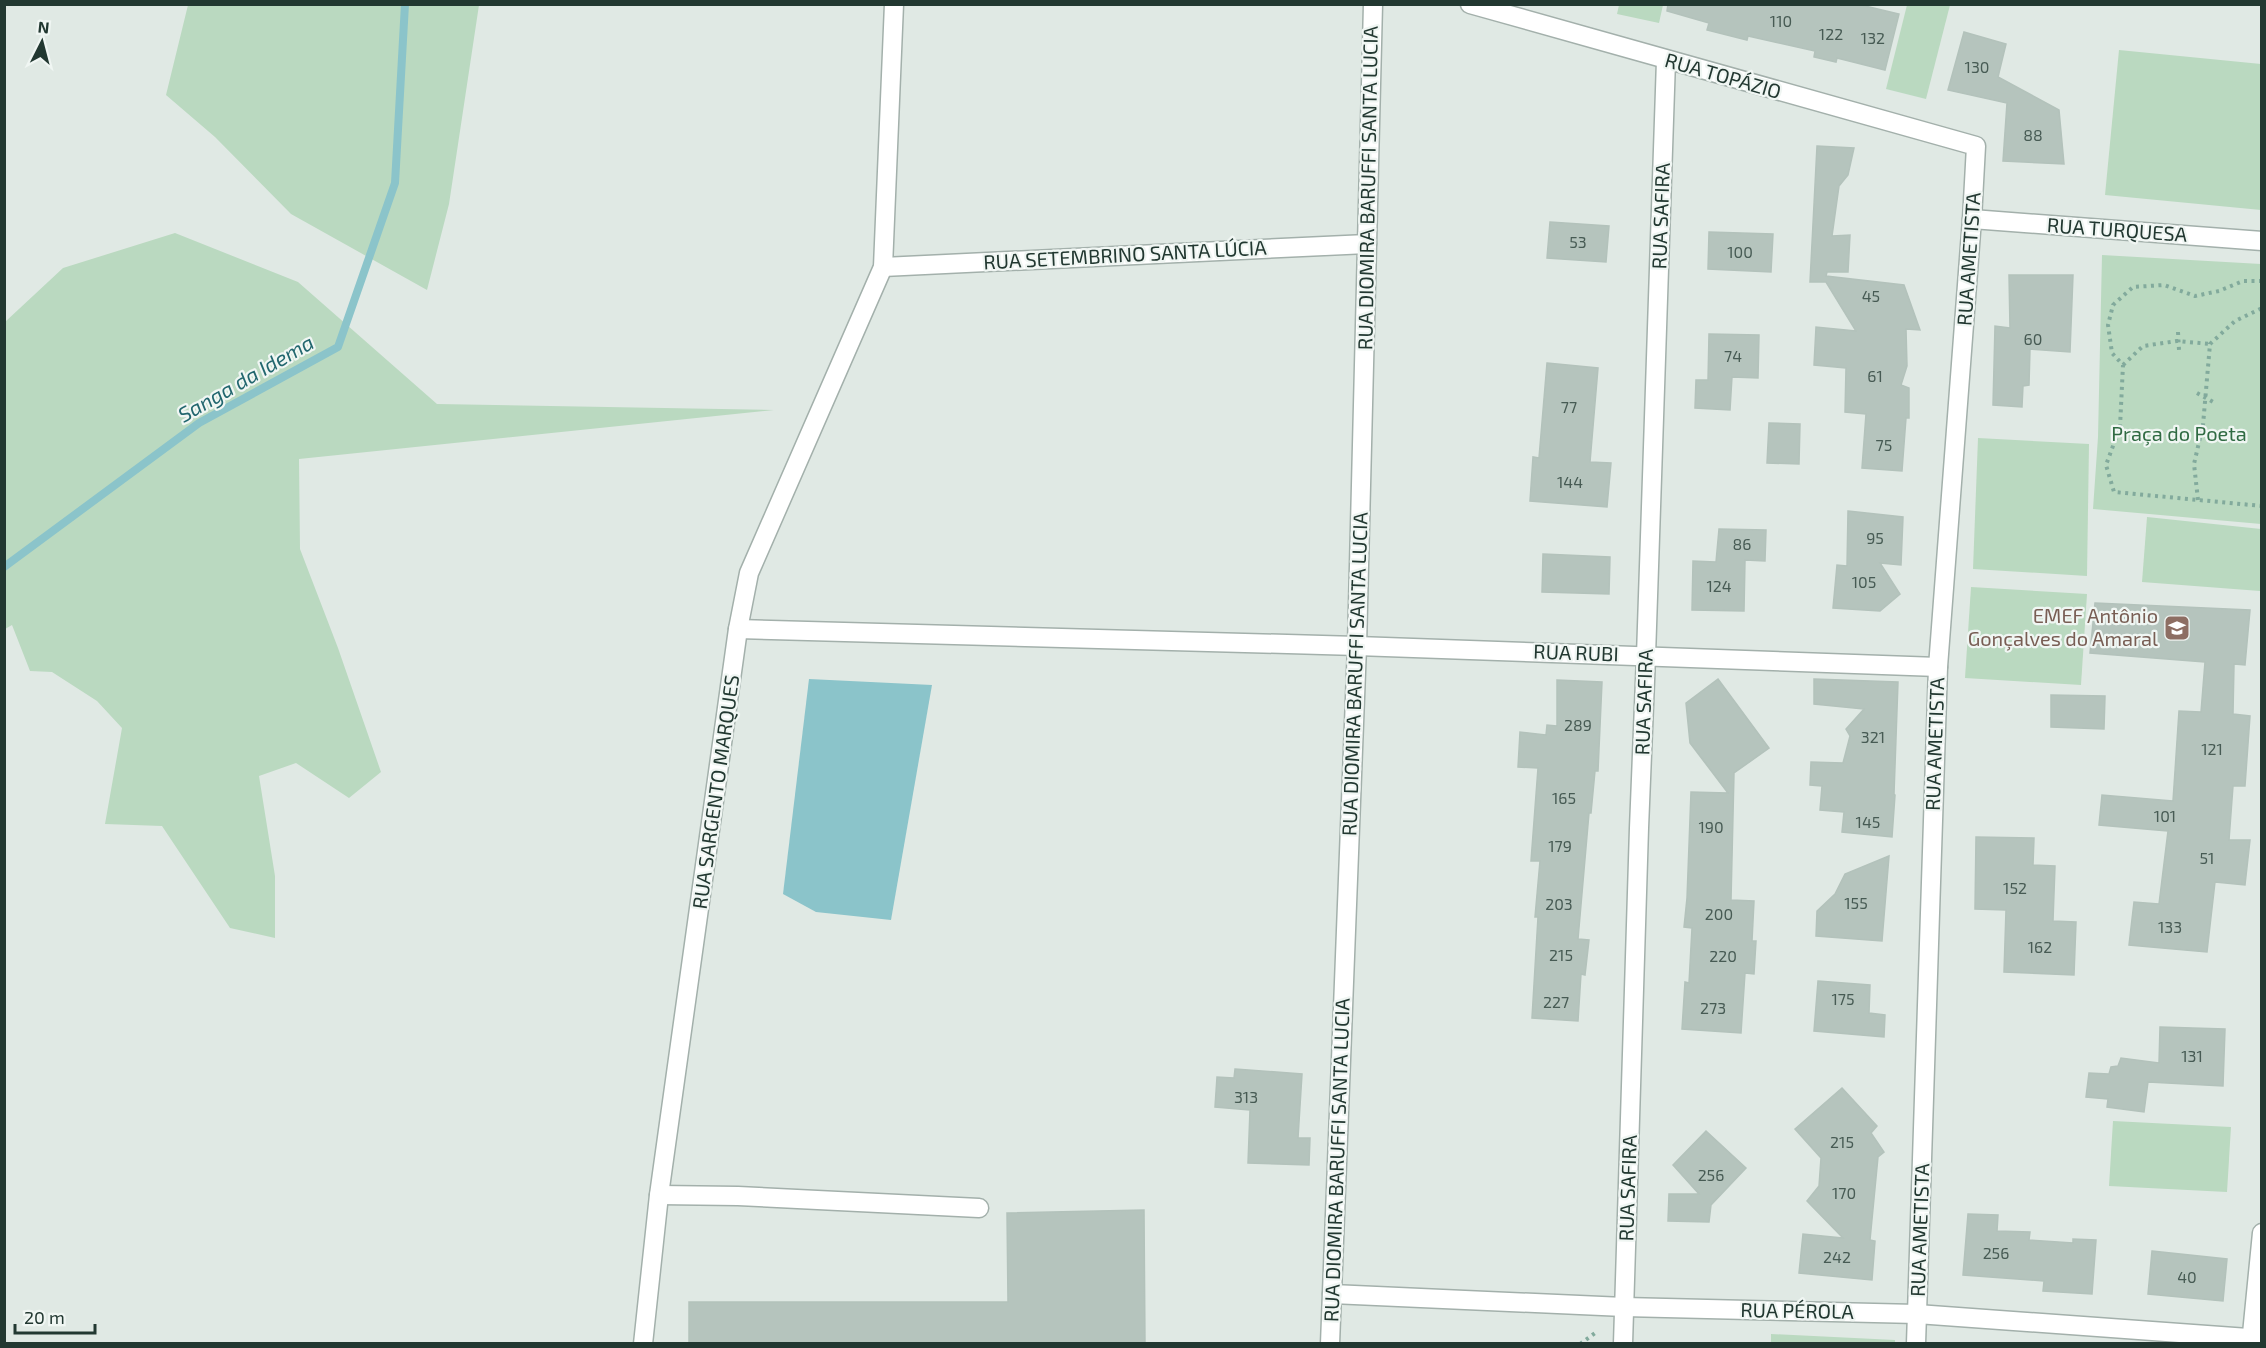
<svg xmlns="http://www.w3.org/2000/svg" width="2266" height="1348" viewBox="0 0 2266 1348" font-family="'Exo 2',sans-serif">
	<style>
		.green { fill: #bad9c0 }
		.water { fill: #8bc4ca }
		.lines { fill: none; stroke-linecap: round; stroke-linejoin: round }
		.stream { stroke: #8bc4ca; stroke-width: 8 }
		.building { fill: #b5c4bd; stroke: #b3c2bb; stroke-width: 1.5 }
		.minor-casing { stroke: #a3b0ab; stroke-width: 21 }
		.path { stroke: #82aa9c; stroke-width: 4; stroke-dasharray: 3 4.5; stroke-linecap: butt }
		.minor { stroke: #fff; stroke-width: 18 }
		.labels { text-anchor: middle; stroke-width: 4.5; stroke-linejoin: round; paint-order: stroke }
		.number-label { font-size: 16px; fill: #475b54 }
		.street-label { font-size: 20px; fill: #223831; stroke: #f0f6f3 }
		.park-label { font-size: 20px; fill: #306b43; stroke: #f0f6f3 }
		.education-label { font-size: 20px; fill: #785e54; stroke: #f0f6f3; text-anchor: end }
		.water-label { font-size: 21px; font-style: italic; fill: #21666e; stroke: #f0f6f3 }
	</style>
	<rect width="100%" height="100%" fill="#e0e9e4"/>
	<!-- green -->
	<g class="green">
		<path d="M188,5H479L449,204L427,290L291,214L215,137L166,95Z"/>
		<path d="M1619,5V4L1663,5L1659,23L1617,14Z"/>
		<path d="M1907,5H1950L1926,99L1886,89Z"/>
		<path d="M2119,50L2261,64V210L2105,195Z"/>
		<path d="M175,233L298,282L437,404L774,410L299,459L300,549L338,648L381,772L349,798L296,763L259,776L275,876V938L230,928L162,826L105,824L122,728L97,701L52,672L30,671L12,625L5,629V322L63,268Z"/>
		<path d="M2102,255L2261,264V524L2093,509L2098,437Z"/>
		<path d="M1978,438L2089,444L2087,576L1973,569Z"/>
		<path d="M2147,517L2261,529L2260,591L2142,582Z"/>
		<path d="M1971,587L2087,594L2081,685L1965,678Z"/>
		<path d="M2113,1121L2231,1127L2227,1192L2109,1186Z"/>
		<path d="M1771,1334L1895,1340V1343H1771Z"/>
	</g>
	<!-- water -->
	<path class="water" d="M809,679L932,685L891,920L816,912L783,894Z"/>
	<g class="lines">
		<!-- stream -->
		<path class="stream" d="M4,567L199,423L338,347L395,183L405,4"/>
	</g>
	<!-- building -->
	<g class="building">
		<path d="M1668,4H1857L1899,14L1885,70L1837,58L1836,62L1814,57L1815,51L1748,36L1747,40L1707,30L1709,23L1667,11Z"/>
		<path d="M1964,32L2006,44L1998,77L2059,110L2064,164L2003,161L2007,103L1948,90Z"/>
		<path d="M1817,146L1854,148L1848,175L1839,186L1832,236L1850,235L1848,272H1827L1826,276L1904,285L1920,330L1906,329L1907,366L1901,385L1909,388V418H1906L1902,471L1862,468L1866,414L1845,412L1846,368L1814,365L1816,327L1856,331L1826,282H1810Z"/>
		<path d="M1550,222L1609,226L1606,262L1547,258Z"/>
		<path d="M1709,232L1773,234L1771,272L1708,269Z"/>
		<path d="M2009,275H2073L2070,352L2030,349L2029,385L2023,386L2022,407L1993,405L1995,326L2010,328Z"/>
		<path d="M1709,334L1759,335L1758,378L1732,377L1730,410L1695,408L1696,380H1708Z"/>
		<path d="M1547,363L1598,368L1590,462L1611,463L1607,507L1530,501L1533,457L1539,458Z"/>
		<path d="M1769,423L1800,424L1799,464L1767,463Z"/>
		<path d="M1848,511L1903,517L1901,565L1880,563L1900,594L1880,611L1833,608L1837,565L1847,566Z"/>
		<path d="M1719,529L1766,530L1765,561L1745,560L1744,611L1692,610L1693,561L1716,562Z"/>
		<path d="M1543,554L1610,557L1609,594L1542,592Z"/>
		<path d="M2095,603L2250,610L2245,665L2234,664L2233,714L2250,716L2245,786H2233L2229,840H2250L2245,885L2215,882L2207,952L2129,945L2134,902L2159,904L2168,831L2099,825L2102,795L2173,801L2179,711L2201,712L2205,662L2090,653Z"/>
		<path d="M1718,679L1769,748L1734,773L1731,900L1754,901L1752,941H1756L1754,974L1745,973L1741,1033L1682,1029L1685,982L1689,983L1692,928L1684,927L1687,898L1691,792L1728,793L1690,743L1686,703Z"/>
		<path d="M1814,679L1898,682L1894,794L1895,795L1892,837L1842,832L1844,812L1820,810L1822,786L1810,785L1811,762L1843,763L1850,736L1846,729L1864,709L1814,704Z"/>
		<path d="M1557,680L1602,682L1598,771H1595L1591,813H1589L1578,939L1589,940L1585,975L1581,974L1578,1021L1532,1018L1538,917H1535L1540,861H1531L1538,768L1518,767L1520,732L1546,735L1547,725L1557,726Z"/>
		<path d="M2051,695L2105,696L2104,729L2051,727Z"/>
		<path d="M1976,837L2034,838L2033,865L2055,866L2053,921L2076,922L2074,975L2004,972L2006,910L1975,909Z"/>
		<path d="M1889,856L1882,941L1816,936L1817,911L1835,894L1845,874Z"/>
		<path d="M1818,981L1870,985L1869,1013L1885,1015L1884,1037L1814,1031Z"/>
		<path d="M2160,1027L2225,1029L2223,1086L2148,1082L2144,1112L2107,1107L2108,1099L2086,1097L2089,1073L2109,1074L2111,1067L2118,1066L2121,1058L2159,1063Z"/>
		<path d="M1235,1069L1302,1074L1298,1138H1310L1309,1165L1248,1163L1250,1110L1215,1107L1217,1077L1234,1078Z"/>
		<path d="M1842,1088L1877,1126L1871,1133L1884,1152L1878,1157L1870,1240L1875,1241L1872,1280L1799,1273L1803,1234L1843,1238L1807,1201L1819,1186L1821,1158L1795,1129Z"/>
		<path d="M1706,1131L1746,1168L1711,1205L1709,1222L1668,1221L1669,1194H1699L1673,1165Z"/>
		<path d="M1144,1210L1145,1344H689V1302H1008L1007,1213Z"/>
		<path d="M1968,1214L1998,1215L1997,1231L2030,1232L2029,1240L2073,1243V1239L2096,1240L2092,1294L2043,1291L2044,1281L1963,1275Z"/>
		<path d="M2152,1251L2227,1259L2223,1301L2148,1294Z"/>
	</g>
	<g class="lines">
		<!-- minor casing -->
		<g class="minor-casing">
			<g id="minor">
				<path d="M1470,4L1976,146L1972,219L1938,667L1916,1344"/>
				<path d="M1972,219L2262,241"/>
				<path d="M883,267L1367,244"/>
				<path d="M738,629L1357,646L1938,667"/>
				<path d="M659,1195L738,1196L979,1208"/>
				<path d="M1332,1294L1624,1307L1917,1314L2262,1339"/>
				<path d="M643,1344L659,1195L738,629L749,573L883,267L894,4"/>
				<path d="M1330,1344L1357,646L1373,4"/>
				<path d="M1623,1344L1639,828L1646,656L1666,60"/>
				<path d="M2251,1344L2262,1233"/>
			</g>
		</g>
		<!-- path -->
		<g class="path">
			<path d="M2262,281H2243L2219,291L2195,296L2164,285L2133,287L2113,305L2108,325L2112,353L2123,365L2120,427L2106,465L2114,492L2262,506"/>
			<path d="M2178,332L2179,350"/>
			<path d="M2123,365L2143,346L2177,341L2210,344"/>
			<path d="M2197,393L2215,403"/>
			<path d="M2198,500L2194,464L2203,425L2210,344L2235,321L2262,308"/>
			<path d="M1580,1344L1598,1331"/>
		</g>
		<!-- minor -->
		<use href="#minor" class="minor"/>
	</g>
	<!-- icons -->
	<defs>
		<g id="school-square" transform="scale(1.35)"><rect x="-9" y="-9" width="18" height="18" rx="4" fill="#8d6e63" stroke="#f0f6f3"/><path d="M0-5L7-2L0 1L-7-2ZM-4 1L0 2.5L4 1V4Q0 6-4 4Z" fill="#fff"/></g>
	</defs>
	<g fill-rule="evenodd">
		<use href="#school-square" x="2177" y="628"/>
	</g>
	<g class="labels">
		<!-- number labels -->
		<g class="number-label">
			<text x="1781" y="27">110</text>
			<text x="1831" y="40">122</text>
			<text x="1873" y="44">132</text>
			<text x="1977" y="73">130</text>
			<text x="2033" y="141">88</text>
			<text x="1578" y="248">53</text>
			<text x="1740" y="258">100</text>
			<text x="1871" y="302">45</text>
			<text x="2033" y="345">60</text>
			<text x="1733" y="362">74</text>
			<text x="1875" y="382">61</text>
			<text x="1569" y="413">77</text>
			<text x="1884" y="451">75</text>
			<text x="1570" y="488">144</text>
			<text x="1875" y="544">95</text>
			<text x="1742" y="550">86</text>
			<text x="1864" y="588">105</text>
			<text x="1719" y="592">124</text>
			<text x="1578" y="731">289</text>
			<text x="1873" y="743">321</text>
			<text x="2212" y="755">121</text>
			<text x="1564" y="804">165</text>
			<text x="2165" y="822">101</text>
			<text x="1868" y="828">145</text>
			<text x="1711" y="833">190</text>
			<text x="1560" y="852">179</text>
			<text x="2207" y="864">51</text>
			<text x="2015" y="894">152</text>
			<text x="1856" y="909">155</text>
			<text x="1559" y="910">203</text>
			<text x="1719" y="920">200</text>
			<text x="2170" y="933">133</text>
			<text x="2040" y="953">162</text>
			<text x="1561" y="961">215</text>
			<text x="1723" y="962">220</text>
			<text x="1843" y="1005">175</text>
			<text x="1556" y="1008">227</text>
			<text x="1713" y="1014">273</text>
			<text x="2192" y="1062">131</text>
			<text x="1246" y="1103">313</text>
			<text x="1842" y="1148">215</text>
			<text x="1711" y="1181">256</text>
			<text x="1844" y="1199">170</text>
			<text x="1996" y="1259">256</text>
			<text x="1837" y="1263">242</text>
			<text x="2187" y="1283">40</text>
		</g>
		<!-- street labels -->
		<g class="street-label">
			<text transform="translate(1723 76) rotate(16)" y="7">RUA TOPÁZIO</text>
			<text transform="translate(1368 188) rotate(-89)" y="7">RUA DIOMIRA BARUFFI SANTA LUCIA</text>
			<text transform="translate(1661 216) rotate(-88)" y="7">RUA SAFIRA</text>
			<text transform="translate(2117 230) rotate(4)" y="7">RUA TURQUESA</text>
			<text transform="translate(1125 255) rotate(-3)" y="7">RUA SETEMBRINO SANTA LÚCIA</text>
			<text transform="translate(1969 259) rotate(-86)" y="7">RUA AMETISTA</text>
			<text transform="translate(1576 653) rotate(2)" y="7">RUA RUBI</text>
			<text transform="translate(1355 674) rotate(-88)" y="7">RUA DIOMIRA BARUFFI SANTA LUCIA</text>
			<text transform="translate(1644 702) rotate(-88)" y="7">RUA SAFIRA</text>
			<text transform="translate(1935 744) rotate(-88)" y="7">RUA AMETISTA</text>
			<text transform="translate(716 792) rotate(-82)" y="7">RUA SARGENTO MARQUES</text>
			<text transform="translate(1337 1160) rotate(-88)" y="7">RUA DIOMIRA BARUFFI SANTA LUCIA</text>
			<text transform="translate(1628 1188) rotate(-88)" y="7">RUA SAFIRA</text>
			<text transform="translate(1920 1230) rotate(-88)" y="7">RUA AMETISTA</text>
			<text transform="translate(1797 1311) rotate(1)" y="7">RUA PÉROLA</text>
		</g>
		<!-- park labels -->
		<g class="park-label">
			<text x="2179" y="441">Praça do Poeta</text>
		</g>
		<!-- education labels -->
		<g class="education-label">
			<text x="2158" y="623">EMEF Antônio<tspan x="2158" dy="23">Gonçalves do Amaral</tspan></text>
		</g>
		<!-- water labels -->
		<g class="water-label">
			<text transform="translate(246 379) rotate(-30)" y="7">Sanga da Idema</text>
		</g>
	</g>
	<!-- border -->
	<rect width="2266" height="1348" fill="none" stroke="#223831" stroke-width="12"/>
	<!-- north arrow -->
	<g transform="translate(42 42) rotate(6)" stroke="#f0f6f3" stroke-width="4.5" paint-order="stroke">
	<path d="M0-4.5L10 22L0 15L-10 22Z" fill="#223831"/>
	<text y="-9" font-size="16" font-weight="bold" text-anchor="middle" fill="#223831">N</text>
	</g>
	<!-- scale -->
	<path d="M15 1324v9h80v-9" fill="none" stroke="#223831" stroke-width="3"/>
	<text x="24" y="1324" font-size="18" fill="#223831" stroke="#f0f6f3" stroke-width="4.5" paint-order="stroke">20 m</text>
</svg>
